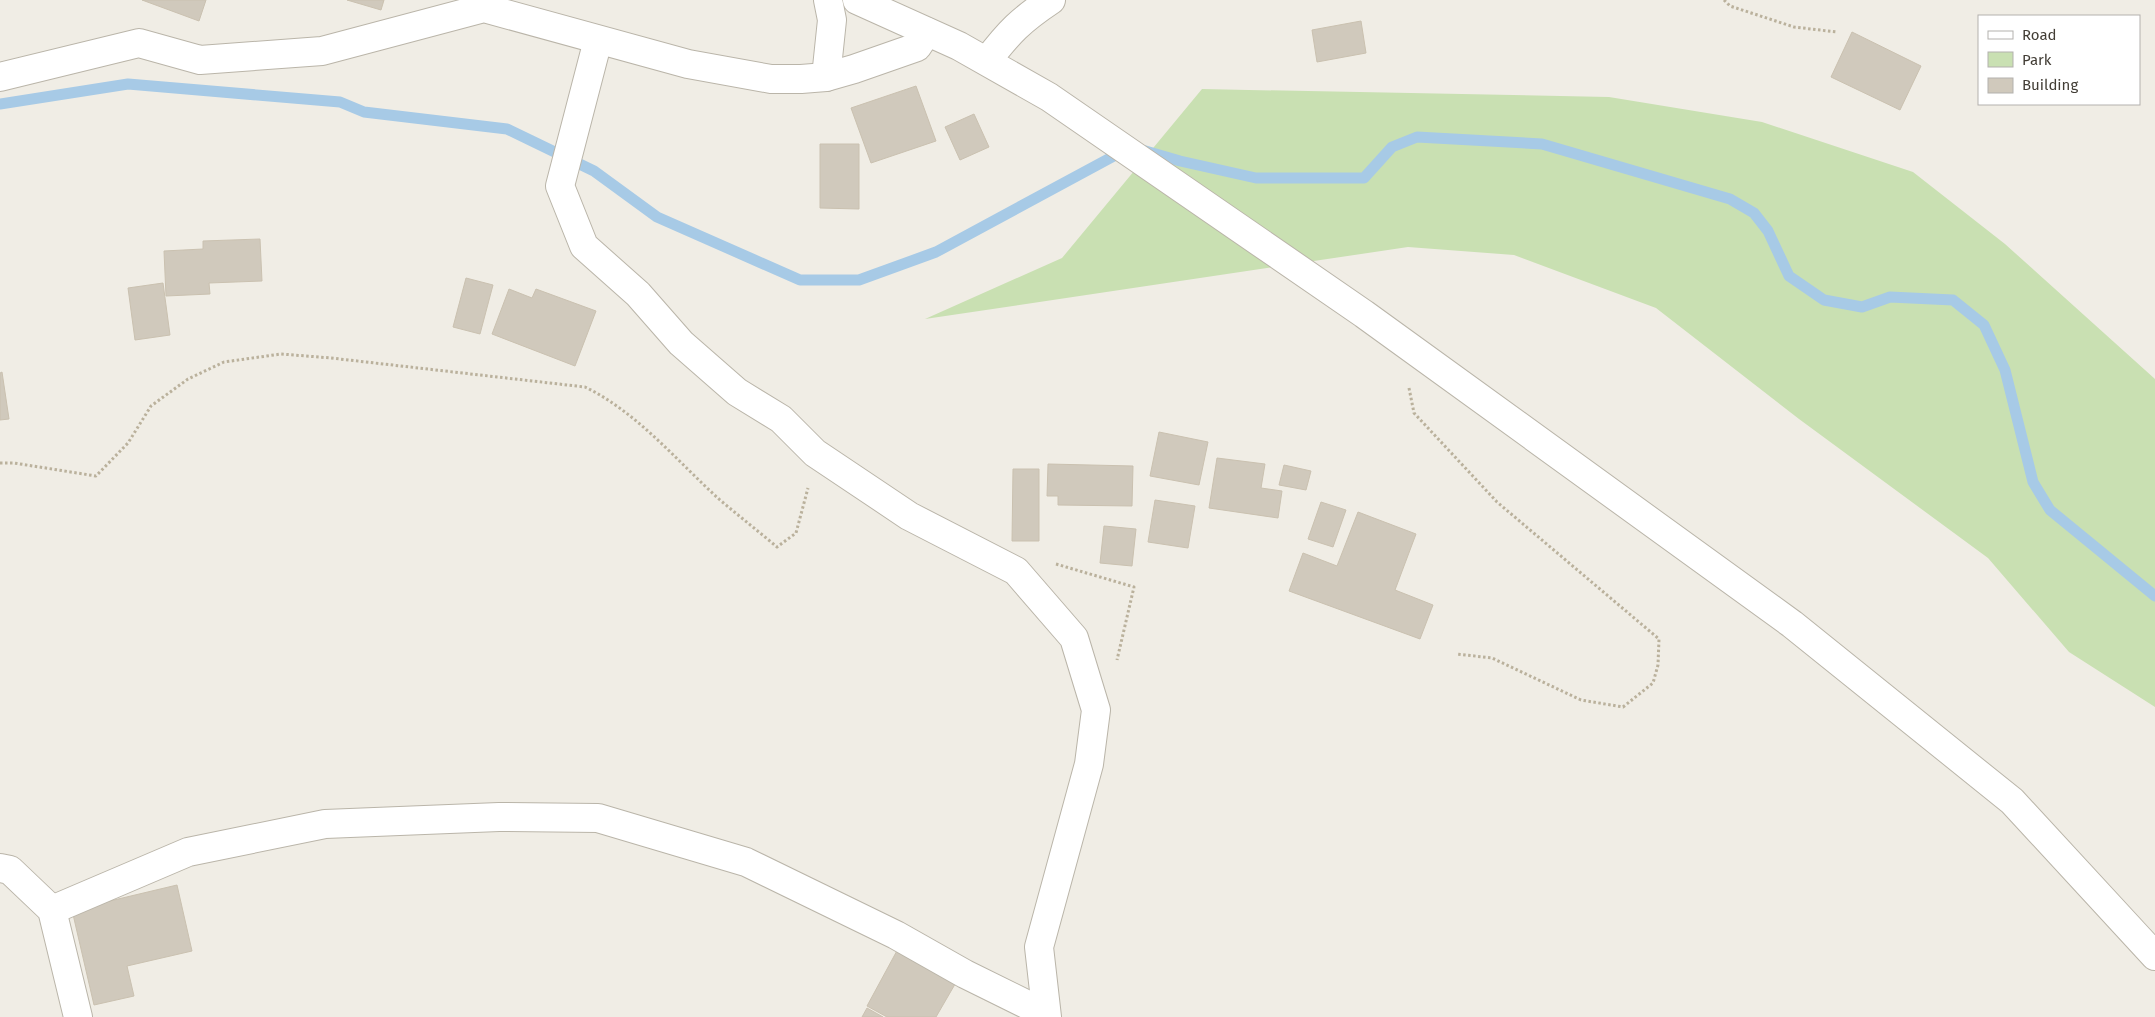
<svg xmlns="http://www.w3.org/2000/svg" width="2155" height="1017" viewBox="0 0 2155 1017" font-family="'Fira Sans',sans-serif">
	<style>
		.green { fill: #c9e0b2 }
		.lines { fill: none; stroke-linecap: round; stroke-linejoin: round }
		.stream { stroke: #a7cae6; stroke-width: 11 }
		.building { fill: #d0c9bc; stroke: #cac1b0 }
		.minor-casing { stroke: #bab5a9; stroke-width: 30 }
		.tertiary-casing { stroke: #bab5a9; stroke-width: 30 }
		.path { stroke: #bab19c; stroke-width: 3; stroke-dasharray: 2.5 2.5; stroke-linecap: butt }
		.minor { stroke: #fff; stroke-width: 28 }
		.tertiary { stroke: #fff; stroke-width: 28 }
	</style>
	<rect width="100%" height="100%" fill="#f0ede5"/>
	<!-- green -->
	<path class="green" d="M1202,89L1609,97L1762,122L1913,172L2005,244L2155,379V707L2069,652L1988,558L1799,419L1656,308L1514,255L1408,247L925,319L1062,258Z"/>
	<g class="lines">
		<!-- stream -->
		<g class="stream">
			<path d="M0,104L128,84L340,102L364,112L507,129L594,171L657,217L800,280H859L936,252L1125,150"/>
			<path d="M1142,150L1180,161L1256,178H1364L1392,147L1417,137L1542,144L1730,199L1754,213L1768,231L1789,276L1824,300L1862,307L1890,297L1953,300L1984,325L2005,370L2033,482L2050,510L2155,596"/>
		</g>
	</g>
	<!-- building -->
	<g class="building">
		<path d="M142,0H206L199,21Z"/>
		<path d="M347,0H384L381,10Z"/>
		<path d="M1361,21L1366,53L1317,62L1312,30Z"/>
		<path d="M1852,32L1921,66L1900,110L1831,77Z"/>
		<path d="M916,86L936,141L871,163L851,108Z"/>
		<path d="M974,114L989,147L960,160L945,127Z"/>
		<path d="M820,144H859V209L820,208Z"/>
		<path d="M260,239L262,281L209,283L210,294L166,296L164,251L203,249V241Z"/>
		<path d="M466,278L493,285L480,334L453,327Z"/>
		<path d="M163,283L170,335L135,340L128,288Z"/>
		<path d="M509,289L532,298L536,289L596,311L575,366L492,334Z"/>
		<path d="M2,372L9,419L0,420V373Z"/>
		<path d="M1159,432L1208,442L1199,485L1150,476Z"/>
		<path d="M1217,458L1265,464L1261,488L1282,491L1278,518L1209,508Z"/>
		<path d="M1048,464L1133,466L1132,506L1058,505V496H1047Z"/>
		<path d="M1284,465L1311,471L1306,490L1279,485Z"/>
		<path d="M1013,469H1039V541H1012Z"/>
		<path d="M1155,500L1195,506L1188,548L1148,542Z"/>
		<path d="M1321,502L1346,510L1333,547L1308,539Z"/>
		<path d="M1358,512L1416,534L1395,590L1433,605L1420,639L1289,591L1303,553L1337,566Z"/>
		<path d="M1104,526L1136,529L1132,566L1100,563Z"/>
		<path d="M177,885L192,951L127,966L134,996L94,1005L72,910Z"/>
		<path d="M899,947L958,979L936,1017H887L867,1006Z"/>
		<path d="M867,1008L883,1017H862Z"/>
	</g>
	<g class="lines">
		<!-- minor casing -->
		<g class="minor-casing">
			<g id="minor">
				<path d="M598,40L560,186L584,246L638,294L681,343L737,392L781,419L815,453L909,516L1016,571L1074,638L1096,710L1089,764L1039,947L1047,1017"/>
				<path d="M987,61C1009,32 1021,20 1051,0"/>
				<path d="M0,77L139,43L200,60L322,51L484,8L688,64L771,79H801L826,77L854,69L917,47L927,32"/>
				<path d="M826,77L832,20L828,0"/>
				<path d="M0,868L10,870L52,910L78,1017"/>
				<path d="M52,910L188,852L325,824L499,817L598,818L746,862L896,935L965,974L1046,1014"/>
			</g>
		</g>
		<!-- tertiary casing -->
		<g class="tertiary-casing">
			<path id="tertiary" d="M857,0L959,46L1049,97L1364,314L1792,624L2012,801L2155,956"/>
		</g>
		<!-- path -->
		<g class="path">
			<path d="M1724,0L1730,6L1794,27L1837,32"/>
			<path d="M1409,388L1414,413L1497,502L1659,639L1658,665L1653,683L1623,707L1581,700L1492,658L1457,654"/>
			<path d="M0,463H14L96,476L128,443L151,406L188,379L224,362L281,354L331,358L585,387C637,412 678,462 720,500C739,516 758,531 777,547L796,533L808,488"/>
			<path d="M1056,564L1134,587L1117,660"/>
		</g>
		<!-- minor -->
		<use href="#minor" class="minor"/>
		<!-- tertiary -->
		<use href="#tertiary" class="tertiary"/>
	</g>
	<!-- legend -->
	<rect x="1978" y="15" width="162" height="90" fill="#ffffff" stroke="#b3b1ae"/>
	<rect x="1988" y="31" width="25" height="8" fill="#ffffff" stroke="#b3b1ae"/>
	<text x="2022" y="40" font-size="15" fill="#423d35">Road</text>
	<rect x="1988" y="52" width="25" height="15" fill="#c9e0b2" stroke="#b3b1ae"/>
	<text x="2022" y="65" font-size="15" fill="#423d35">Park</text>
	<rect x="1988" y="78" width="25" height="15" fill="#d0c9bc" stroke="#b3b1ae"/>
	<text x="2022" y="90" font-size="15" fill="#423d35">Building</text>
</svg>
